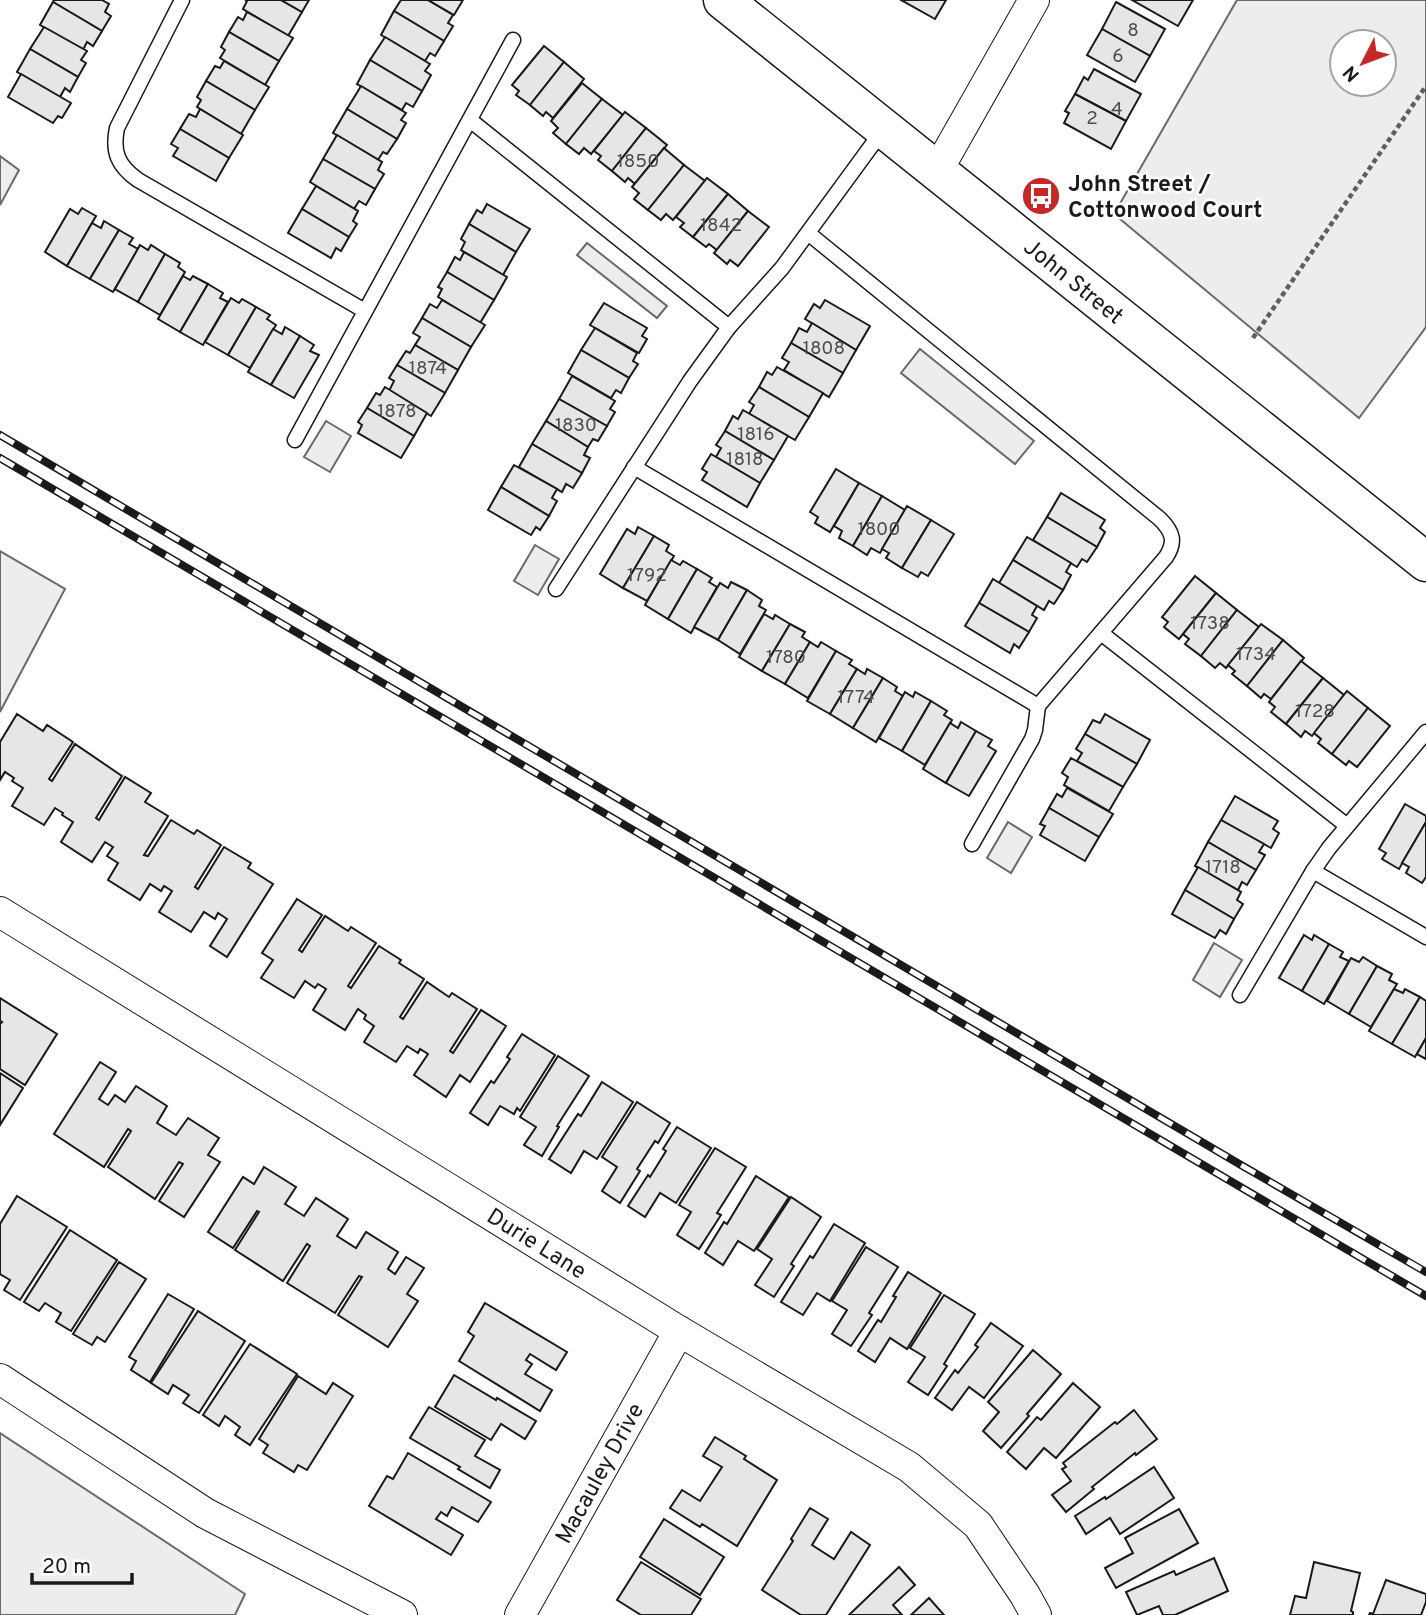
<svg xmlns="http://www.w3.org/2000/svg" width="1426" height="1615" viewBox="0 0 1426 1615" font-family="Overpass,sans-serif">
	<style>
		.built { fill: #ededed; stroke: #6a6a6a; stroke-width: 2; fill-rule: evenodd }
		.building { fill: #e6e6e6; stroke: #1a1a1a; stroke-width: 2 }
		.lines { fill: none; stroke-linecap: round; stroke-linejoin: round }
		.service-casing { stroke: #1a1a1a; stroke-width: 17 }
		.minor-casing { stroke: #1a1a1a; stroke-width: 32 }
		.secondary-casing { stroke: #1a1a1a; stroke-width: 41 }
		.path { stroke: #5f5f5f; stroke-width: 4.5; stroke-dasharray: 5 3.5; stroke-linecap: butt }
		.service { stroke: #fff; stroke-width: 14 }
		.minor { stroke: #fff; stroke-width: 30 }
		.secondary { stroke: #fff; stroke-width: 38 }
		.rail-casing { stroke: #1a1a1a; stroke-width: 8 }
		.rail { stroke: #fff; stroke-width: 5; stroke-dasharray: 16; stroke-linecap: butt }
		.labels { text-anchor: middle; stroke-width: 5; stroke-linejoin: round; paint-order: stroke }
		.number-label { font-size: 19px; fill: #4d4d4d }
		.poi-label { font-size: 23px; font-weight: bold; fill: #1a1a1a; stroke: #fff; text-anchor: start }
		.street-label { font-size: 23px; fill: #1a1a1a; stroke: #fff }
	</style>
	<rect width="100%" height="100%" fill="#fff"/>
	<!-- built -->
	<g class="built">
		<path d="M1237,0H1426V327L1359,418L1114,214ZM1342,42H1384V84H1342Z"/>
		<path d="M0,156L19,170L0,205Z"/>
		<path d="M587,243L667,306L657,318L577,255Z"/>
		<path d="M920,349L1034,441L1015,464L901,373Z"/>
		<path d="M326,421L351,436L330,472L304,457Z"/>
		<path d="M535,545L559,559L538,595L514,581Z"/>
		<path d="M0,551L65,589L0,712Z"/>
		<path d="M1008,822L1032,837L1011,873L987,858Z"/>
		<path d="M1214,943L1242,960L1220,997L1193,980Z"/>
		<path d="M0,1433L245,1594L235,1615H0Z"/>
	</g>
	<!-- building -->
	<g class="building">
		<path d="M54,0H102L109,4L105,12L111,16L102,31L53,2Z"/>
		<path d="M245,0H281L302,12L288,36L243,9L247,1Z"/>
		<path d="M281,0H309L302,12Z"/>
		<path d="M401,0H428L453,15L448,23L453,26L444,41L394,11Z"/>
		<path d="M428,0H463L454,15Z"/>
		<path d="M901,0H946L935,19Z"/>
		<path d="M1132,0H1193L1178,26Z"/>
		<path d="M53,2L102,31L93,46L87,42L83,50L40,25Z"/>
		<path d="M1116,2L1165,29L1150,56L1102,29Z"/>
		<path d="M394,11L444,41L435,56L430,53L425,61L381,35Z"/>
		<path d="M247,12L293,38L279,61L229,32L238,17L243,20Z"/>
		<path d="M44,27L87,51L81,60L86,63L78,77L30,49Z"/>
		<path d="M1102,29L1150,56L1135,82L1087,55Z"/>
		<path d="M229,32L279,61L265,85L220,58L225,50L221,47Z"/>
		<path d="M385,37L430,64L425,71L431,75L422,91L370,60Z"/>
		<path d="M544,46L564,62L530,105L516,95L519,91L512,85Z"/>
		<path d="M30,49L78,77L70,92L65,88L60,97L17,72Z"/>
		<path d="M370,60L422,91L413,107L406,103L402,110L357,84Z"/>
		<path d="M224,61L269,87L255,110L206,81L215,66L220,68Z"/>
		<path d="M564,62L584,79L553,118L546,112L543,116L530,105Z"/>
		<path d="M1094,69L1141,94L1126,121L1075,94L1084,77L1088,80Z"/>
		<path d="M21,74L71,103L62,118L58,116L53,123L8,97Z"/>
		<path d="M206,81L255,110L241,134L197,107L201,100L197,97Z"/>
		<path d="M582,83L602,99L566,144L553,133L558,128L551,121Z"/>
		<path d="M361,86L406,113L401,120L406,123L397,139L347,109Z"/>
		<path d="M1075,94L1126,121L1111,149L1064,123L1069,113L1065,111Z"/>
		<path d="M602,99L623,115L591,154L584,148L579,154L566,144Z"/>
		<path d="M200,109L243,135L229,158L180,129L189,114L196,117Z"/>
		<path d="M347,109L397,139L387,154L383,152L378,160L333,133Z"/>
		<path d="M625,112L646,128L612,171L598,160L601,156L594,151Z"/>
		<path d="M646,128L667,145L635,184L628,178L625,182L612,171Z"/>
		<path d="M180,129L229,158L216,181L173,156L178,148L171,144Z"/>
		<path d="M337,135L382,162L378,170L384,174L375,189L323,159Z"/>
		<path d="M664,148L684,165L648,210L634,199L639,193L632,187Z"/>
		<path d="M323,159L375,189L366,205L359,201L354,209L310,182Z"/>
		<path d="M684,165L705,181L673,220L666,214L661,220L648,210Z"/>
		<path d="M707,178L728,194L693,237L680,227L684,223L676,217Z"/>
		<path d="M316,186L358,211L353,221L357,224L349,237L302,209Z"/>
		<path d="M728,194L748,211L717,250L709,244L706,247L693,237Z"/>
		<path d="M487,204L530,229L516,252L469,224L477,210L482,213Z"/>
		<path d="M82,208L96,216L67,266L45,252L70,209L78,214Z"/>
		<path d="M302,209L349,237L341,251L336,248L331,258L288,233Z"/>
		<path d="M748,211L769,227L738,266L730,260L727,264L714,253Z"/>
		<path d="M104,221L119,230L90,279L67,266L92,223L101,228Z"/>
		<path d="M469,224L516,252L503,275L461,250L465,242L461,239Z"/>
		<path d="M119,230L133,238L129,244L138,249L113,292L90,279Z"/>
		<path d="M140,245L148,250L151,245L165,254L138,302L115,289Z"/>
		<path d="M464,252L507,277L494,300L447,272L455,257L460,260Z"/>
		<path d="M165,254L180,263L178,267L185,272L160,315L138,302Z"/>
		<path d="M447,272L494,300L480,323L438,297L442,289L438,287Z"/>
		<path d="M183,276L190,280L193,276L208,284L180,332L158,319Z"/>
		<path d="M208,284L223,293L220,298L228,302L203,345L180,332Z"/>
		<path d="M231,298L239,303L242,299L256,307L228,355L205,342Z"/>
		<path d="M442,300L485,325L471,347L422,318L430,304L437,308Z"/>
		<path d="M825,300L870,326L856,350L805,319L814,304L820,308Z"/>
		<path d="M604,303L647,328L642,336L647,339L639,353L590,325Z"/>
		<path d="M256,307L270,315L267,319L276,325L250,368L228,355Z"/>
		<path d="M422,318L471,347L458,370L415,345L420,337L413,333Z"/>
		<path d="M812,323L856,350L843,373L791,343L799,328L807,332Z"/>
		<path d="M285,327L300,336L271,385L248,372L273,329L282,334Z"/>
		<path d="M595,328L637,353L633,361L638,364L629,378L581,350Z"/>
		<path d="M300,336L314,345L310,351L319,355L294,398L271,385Z"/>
		<path d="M791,343L843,373L829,397L784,370L789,362L782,358Z"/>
		<path d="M415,345L458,370L445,393L397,365L406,351L410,353Z"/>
		<path d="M581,350L629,378L621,393L616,390L611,398L568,373Z"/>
		<path d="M397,365L445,393L431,416L389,391L394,381L389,378Z"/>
		<path d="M777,367L823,393L809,417L759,387L767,372L772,375Z"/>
		<path d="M572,376L615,401L610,409L615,412L607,426L559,399Z"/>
		<path d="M385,387L427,413L414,436L367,408L376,393L380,395Z"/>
		<path d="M759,387L809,417L795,440L749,414L754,405L749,402Z"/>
		<path d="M559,399L607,426L598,441L593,439L588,447L546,421Z"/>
		<path d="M367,408L414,436L401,458L358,433L362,425L358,422Z"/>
		<path d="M743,410L788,436L774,460L725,431L733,416L738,419Z"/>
		<path d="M546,421L588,447L584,455L590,458L582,473L532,444Z"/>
		<path d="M725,431L774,460L760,483L716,457L721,448L716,445Z"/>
		<path d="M532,444L582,473L573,488L566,484L562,492L519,467Z"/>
		<path d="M711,454L760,483L747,507L702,480L707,472L702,469Z"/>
		<path d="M514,465L557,489L552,498L557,501L549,516L501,487Z"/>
		<path d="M836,469L859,483L830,532L815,523L818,517L810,512Z"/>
		<path d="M859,483L882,496L853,546L839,538L842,531L834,526Z"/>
		<path d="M501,487L549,516L540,530L536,527L531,535L488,510Z"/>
		<path d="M1061,493L1105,520L1100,528L1105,532L1097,547L1047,517Z"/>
		<path d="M882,496L905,510L880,553L871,548L867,555L853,546Z"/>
		<path d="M907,506L931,520L902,568L886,558L889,553L882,549Z"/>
		<path d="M1047,517L1097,547L1087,562L1082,559L1077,567L1033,540Z"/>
		<path d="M931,520L954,534L928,576L921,572L918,577L902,568Z"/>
		<path d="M638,527L654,536L623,588L600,574L627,529L635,534Z"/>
		<path d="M654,536L669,545L666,551L674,556L647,601L623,588Z"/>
		<path d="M1027,537L1071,563L1066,572L1071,575L1063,590L1013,560Z"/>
		<path d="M671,560L680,565L683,561L697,569L668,619L645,605Z"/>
		<path d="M1013,560L1063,590L1054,604L1049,601L1044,610L999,583Z"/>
		<path d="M697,569L712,578L709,582L717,587L691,633L668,619Z"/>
		<path d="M1195,576L1216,593L1179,639L1164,627L1168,622L1162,617Z"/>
		<path d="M993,579L1037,606L1032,615L1037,618L1029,632L979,603Z"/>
		<path d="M731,582L747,590L718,640L694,627L720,583L728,588Z"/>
		<path d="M747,590L762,600L759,606L766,610L740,654L718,640Z"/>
		<path d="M1216,593L1237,610L1201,656L1185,644L1189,639L1183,634Z"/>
		<path d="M979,603L1029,632L1019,648L1014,644L1010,653L965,626Z"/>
		<path d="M1237,610L1259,627L1226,668L1220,663L1215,668L1201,656Z"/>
		<path d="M764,614L773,619L775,615L790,624L762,671L739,657Z"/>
		<path d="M790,624L805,632L802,637L810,642L785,684L762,671Z"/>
		<path d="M1261,624L1283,640L1247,686L1232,674L1235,671L1228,665Z"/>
		<path d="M1283,640L1304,658L1271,699L1264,694L1261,698L1247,686Z"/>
		<path d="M810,642L818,647L821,642L836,651L808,698L785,684Z"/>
		<path d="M836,651L852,660L849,664L857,669L830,714L807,701Z"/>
		<path d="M1301,661L1323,678L1286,724L1271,712L1275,707L1269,702Z"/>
		<path d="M857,669L865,674L867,669L883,678L853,728L830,714Z"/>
		<path d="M883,678L897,687L895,691L903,696L876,742L853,728Z"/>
		<path d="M1323,678L1344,695L1312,736L1305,731L1301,737L1286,724Z"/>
		<path d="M1347,691L1368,708L1332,754L1318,743L1321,739L1314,733Z"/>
		<path d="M905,692L913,697L915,692L931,701L902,751L879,738Z"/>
		<path d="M931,701L947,711L944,715L952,720L925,765L902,751Z"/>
		<path d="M1368,708L1390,726L1357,767L1349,761L1346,765L1332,754Z"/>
		<path d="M17,714L43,731L47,725L73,742L49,779L52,781L75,744L122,776L96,818L99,820L125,777L151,793L145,802L168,816L144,855L148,856L171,820L194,834L197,830L221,845L195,887L198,889L224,847L251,863L248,868L273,884L227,957L210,946L227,919L218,913L215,919L204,912L191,932L159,912L172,891L164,886L161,891L150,884L140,900L108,880L118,863L107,856L113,847L105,842L92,862L61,842L73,822L62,815L63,813L55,808L44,825L12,806L23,788L12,781L14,778L5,772L0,780V742Z"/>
		<path d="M1105,714L1150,740L1137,764L1085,734L1093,720L1100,723Z"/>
		<path d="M961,722L976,731L946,783L923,769L950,723L958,728Z"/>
		<path d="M976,731L992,740L988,746L996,751L969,796L946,783Z"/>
		<path d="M1085,734L1137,764L1123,787L1077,761L1082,753L1076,749Z"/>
		<path d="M1071,758L1123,787L1109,811L1064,785L1068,777L1062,773Z"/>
		<path d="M1067,788L1113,814L1099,837L1049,808L1057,794L1062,797Z"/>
		<path d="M1235,796L1278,821L1273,829L1279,833L1271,848L1221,820Z"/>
		<path d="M1405,804L1426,816V822L1399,869L1382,859L1386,853L1379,849Z"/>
		<path d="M1049,808L1099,837L1085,861L1040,835L1045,826L1040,824Z"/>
		<path d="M1221,820L1264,844L1259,852L1265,855L1256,870L1208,842Z"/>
		<path d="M1426,822V877L1422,883L1406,873L1409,867L1402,863Z"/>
		<path d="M1208,842L1256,870L1247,885L1242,882L1238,890L1195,866Z"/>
		<path d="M1198,867L1241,892L1237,900L1243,904L1234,919L1185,890Z"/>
		<path d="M1185,890L1234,919L1226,934L1220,930L1215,938L1172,914Z"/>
		<path d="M297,899L322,915L299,950L302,952L325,916L348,931L351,927L376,943L348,986L351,988L379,946L401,960L399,963L424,979L400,1017L403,1019L427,982L449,997L452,993L477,1009L450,1051L453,1053L481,1010L506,1026L470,1082L460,1075L446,1097L414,1075L428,1054L420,1049L418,1053L407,1046L396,1062L364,1042L374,1026L364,1019L366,1015L358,1009L345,1030L313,1010L326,989L318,984L315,988L305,981L294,998L261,978L273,960L262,953Z"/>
		<path d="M1304,935L1312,940L1314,935L1329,944L1302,991L1279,978Z"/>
		<path d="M1329,944L1343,952L1340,957L1349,961L1324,1004L1302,991Z"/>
		<path d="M1363,957L1377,966L1349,1014L1327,1001L1351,958L1359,962Z"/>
		<path d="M1377,966L1392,974L1389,980L1397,984L1371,1027L1349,1014Z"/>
		<path d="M1394,989L1403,993L1405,989L1420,997L1392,1044L1369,1031Z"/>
		<path d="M1420,997L1426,1001V1038L1415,1057L1392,1044Z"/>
		<path d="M0,998L57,1034L25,1085L0,1069V1024L2,1022L0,1021Z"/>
		<path d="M522,1034L555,1055L520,1111L517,1108L514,1114L500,1106L488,1125L470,1113L491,1081L494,1083L510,1059L507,1057Z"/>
		<path d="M1426,1038V1059L1417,1054Z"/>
		<path d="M558,1056L589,1076L557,1126L559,1127L542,1156L524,1145L536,1127L520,1117Z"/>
		<path d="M100,1062L116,1072L99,1099L108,1105L115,1095L125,1102L136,1086L167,1106L157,1123L176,1135L188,1118L219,1138L208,1155L220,1162L184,1217L159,1201L183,1164L179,1162L155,1199L108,1167L131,1131L128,1129L104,1167L54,1134Z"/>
		<path d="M0,1073L23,1088L0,1125Z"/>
		<path d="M602,1082L633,1102L597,1159L584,1151L571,1173L549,1159L578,1114L581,1116Z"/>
		<path d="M637,1102L670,1123L658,1143L655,1141L637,1169L640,1171L620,1203L602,1191L617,1167L602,1157Z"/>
		<path d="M677,1127L711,1148L676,1203L660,1193L645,1217L628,1206L648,1175L650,1177L666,1151L663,1149Z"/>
		<path d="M715,1148L746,1167L717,1213L721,1215L699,1249L677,1235L691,1212L679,1205Z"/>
		<path d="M264,1167L296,1187L285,1204L304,1216L316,1198L348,1219L337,1236L356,1248L366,1232L398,1252L388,1269L395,1274L406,1257L424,1268L407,1294L418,1301L388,1347L338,1315L362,1277L359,1276L335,1313L287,1283L310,1246L307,1244L283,1281L235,1250L259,1212L257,1211L233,1248L208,1232L243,1177L254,1184Z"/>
		<path d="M756,1176L789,1197L754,1251L738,1241L723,1265L705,1253L724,1222L727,1224Z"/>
		<path d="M17,1196L67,1227L20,1300L4,1290L10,1280L0,1274V1224Z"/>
		<path d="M791,1197L821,1217L791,1264L794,1266L774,1297L755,1285L772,1259L757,1249Z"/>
		<path d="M834,1224L865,1243L830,1301L817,1293L803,1315L781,1302L810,1256L813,1258Z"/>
		<path d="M70,1230L117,1260L71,1331L56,1322L61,1313L45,1303L39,1311L24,1302Z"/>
		<path d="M866,1247L898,1267L869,1313L872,1315L851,1346L832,1334L847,1310L832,1301Z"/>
		<path d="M119,1262L146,1279L105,1342L97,1337L92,1345L73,1334Z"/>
		<path d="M908,1272L941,1293L907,1349L890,1338L875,1362L858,1351L878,1320L881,1322L896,1297L893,1296Z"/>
		<path d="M168,1294L194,1309L150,1382L131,1370L136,1361L129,1357Z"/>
		<path d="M944,1295L975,1314L944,1364L947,1366L928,1395L908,1382L925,1357L910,1348Z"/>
		<path d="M485,1303L567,1352L556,1370L530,1354L526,1360L532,1364L525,1374L552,1390L540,1411L459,1361L474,1336L468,1332Z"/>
		<path d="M198,1311L245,1341L199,1413L183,1403L189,1395L173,1385L168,1394L151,1383Z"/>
		<path d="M991,1323L1023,1346L984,1398L969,1387L952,1410L935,1398L955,1370L958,1373L978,1347L975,1345Z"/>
		<path d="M250,1344L297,1374L250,1445L235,1435L240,1427L225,1416L219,1426L203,1415Z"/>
		<path d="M1033,1350L1061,1374L1027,1414L1029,1416L1001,1448L983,1431L999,1412L988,1402Z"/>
		<path d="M454,1375L496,1400L497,1398L536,1421L525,1439L501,1424L491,1440L435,1407Z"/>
		<path d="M298,1376L326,1394L333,1383L353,1396L307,1470L298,1465L294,1472L263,1453L268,1445L259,1439Z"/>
		<path d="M1073,1383L1100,1407L1056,1458L1044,1448L1026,1469L1007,1452L1037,1417L1041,1420Z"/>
		<path d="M429,1407L485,1440L475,1456L500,1470L490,1488L458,1469L460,1467L410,1438Z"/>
		<path d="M1134,1410L1157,1439L1136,1455L1135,1453L1092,1487L1094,1489L1066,1512L1052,1495L1071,1481L1062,1469L1066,1467L1063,1463L1115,1422L1117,1424Z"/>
		<path d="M715,1437L746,1456L744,1459L777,1480L737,1546L702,1524L700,1527L670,1508L682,1490L700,1501L722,1467L703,1456Z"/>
		<path d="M408,1453L491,1502L478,1522L452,1507L447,1516L441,1512L436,1519L463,1535L451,1555L369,1506L387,1476L393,1479Z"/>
		<path d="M1154,1467L1174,1498L1120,1534L1110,1518L1086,1534L1075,1516L1105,1497L1106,1499Z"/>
		<path d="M810,1508L828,1519L812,1545L834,1559L851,1532L870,1545L826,1615H801L762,1590L793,1541L791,1539Z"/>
		<path d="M1179,1509L1198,1543L1116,1588L1105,1568L1133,1553L1125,1538Z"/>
		<path d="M664,1519L724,1557L700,1595L640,1557Z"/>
		<path d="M1214,1558L1228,1591L1175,1615H1163L1159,1606L1137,1615L1126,1592L1174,1571L1176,1575Z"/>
		<path d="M641,1562L701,1599L691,1615H641L617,1600Z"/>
		<path d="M1314,1562L1360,1573L1351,1611L1353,1612V1615H1290L1295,1596L1306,1598Z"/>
		<path d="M899,1567L915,1585L893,1605L902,1615H849Z"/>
		<path d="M1386,1580L1426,1594V1602L1421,1615H1369L1370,1613L1373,1614Z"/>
		<path d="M929,1598L944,1615H911Z"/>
	</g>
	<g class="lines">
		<!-- service casing -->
		<g class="service-casing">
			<g id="service">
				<path d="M182,0L117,128C112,152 118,166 138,180L365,311"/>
				<path d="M470,120L729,327"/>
				<path d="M808,233L1160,519C1173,532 1176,542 1166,557L1038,706L1035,730L1032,739L972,844"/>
				<path d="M295,440L513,40"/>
				<path d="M634,467L1038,706"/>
				<path d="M556,589L690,381L729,327L782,268L883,130"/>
				<path d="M1101,633L1346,825"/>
				<path d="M1313,871L1426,937"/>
				<path d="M1240,995L1313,871L1329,848L1426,732"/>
			</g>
		</g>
		<!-- minor casing -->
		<g class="minor-casing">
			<g id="minor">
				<path d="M937,171L1034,0"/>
				<path d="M0,912L679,1331L909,1467L978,1525L1025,1595L1036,1615"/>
				<path d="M0,1379L205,1513L402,1615"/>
				<path d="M520,1615L679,1331"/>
			</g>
		</g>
		<!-- secondary casing -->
		<g class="secondary-casing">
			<path id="secondary" d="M723,0L1426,562"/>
		</g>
		<!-- path -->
		<path class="path" d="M1253,338L1426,86"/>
		<!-- service -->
		<use href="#service" class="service"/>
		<!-- minor -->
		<use href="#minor" class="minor"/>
		<!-- secondary -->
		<use href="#secondary" class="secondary"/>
		<!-- rail casing -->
		<g class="rail-casing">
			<g id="rail">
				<path d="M0,435L1241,1165L1426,1272"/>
				<path d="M0,458L1426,1296"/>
			</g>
		</g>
		<!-- rail -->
		<use href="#rail" class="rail"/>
	</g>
	<!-- icons -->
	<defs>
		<g id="bus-disc" transform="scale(2.0125)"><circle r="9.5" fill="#c62828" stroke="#fff"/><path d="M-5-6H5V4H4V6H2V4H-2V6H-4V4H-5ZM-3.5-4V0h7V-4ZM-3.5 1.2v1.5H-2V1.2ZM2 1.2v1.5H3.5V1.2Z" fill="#fff"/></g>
	</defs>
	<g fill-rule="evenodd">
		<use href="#bus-disc" x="1041" y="196"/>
	</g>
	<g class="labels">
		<!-- number labels -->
		<g class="number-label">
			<text x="1133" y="36">8</text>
			<text x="1118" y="62">6</text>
			<text x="1117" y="115">4</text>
			<text x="1092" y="124">2</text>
			<text x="638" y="167">1850</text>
			<text x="721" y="231">1842</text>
			<text x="824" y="354">1808</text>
			<text x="428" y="374">1874</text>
			<text x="397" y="417">1878</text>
			<text x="576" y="431">1830</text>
			<text x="756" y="440">1816</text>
			<text x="745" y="465">1818</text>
			<text x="879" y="535">1800</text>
			<text x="647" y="581">1792</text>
			<text x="1210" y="629">1738</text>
			<text x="1256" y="660">1734</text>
			<text x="786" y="663">1780</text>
			<text x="856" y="703">1774</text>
			<text x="1315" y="717">1728</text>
			<text x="1223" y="873">1718</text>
		</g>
		<!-- poi labels -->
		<g class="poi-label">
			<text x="1068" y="191">John Street /<tspan x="1068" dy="26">Cottonwood Court</tspan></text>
		</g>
		<!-- street labels -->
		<g class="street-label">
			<text transform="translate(1074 281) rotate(39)" y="8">John Street</text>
			<text transform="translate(537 1243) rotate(32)" y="8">Durie Lane</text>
			<text transform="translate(599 1473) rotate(-61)" y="8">Macauley Drive</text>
		</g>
	</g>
	<!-- north arrow -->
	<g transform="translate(1363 63) rotate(228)"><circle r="33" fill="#ffffff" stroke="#a3a3a3" stroke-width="2"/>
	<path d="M0-5L12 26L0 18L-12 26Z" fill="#c62828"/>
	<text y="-10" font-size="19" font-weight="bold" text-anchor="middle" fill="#1a1a1a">N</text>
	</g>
	<!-- scale -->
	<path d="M32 1573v10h100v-10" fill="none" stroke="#1a1a1a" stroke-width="3.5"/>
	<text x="42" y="1573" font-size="21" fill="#1a1a1a" stroke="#ffffff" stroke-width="5" paint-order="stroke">20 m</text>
</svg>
